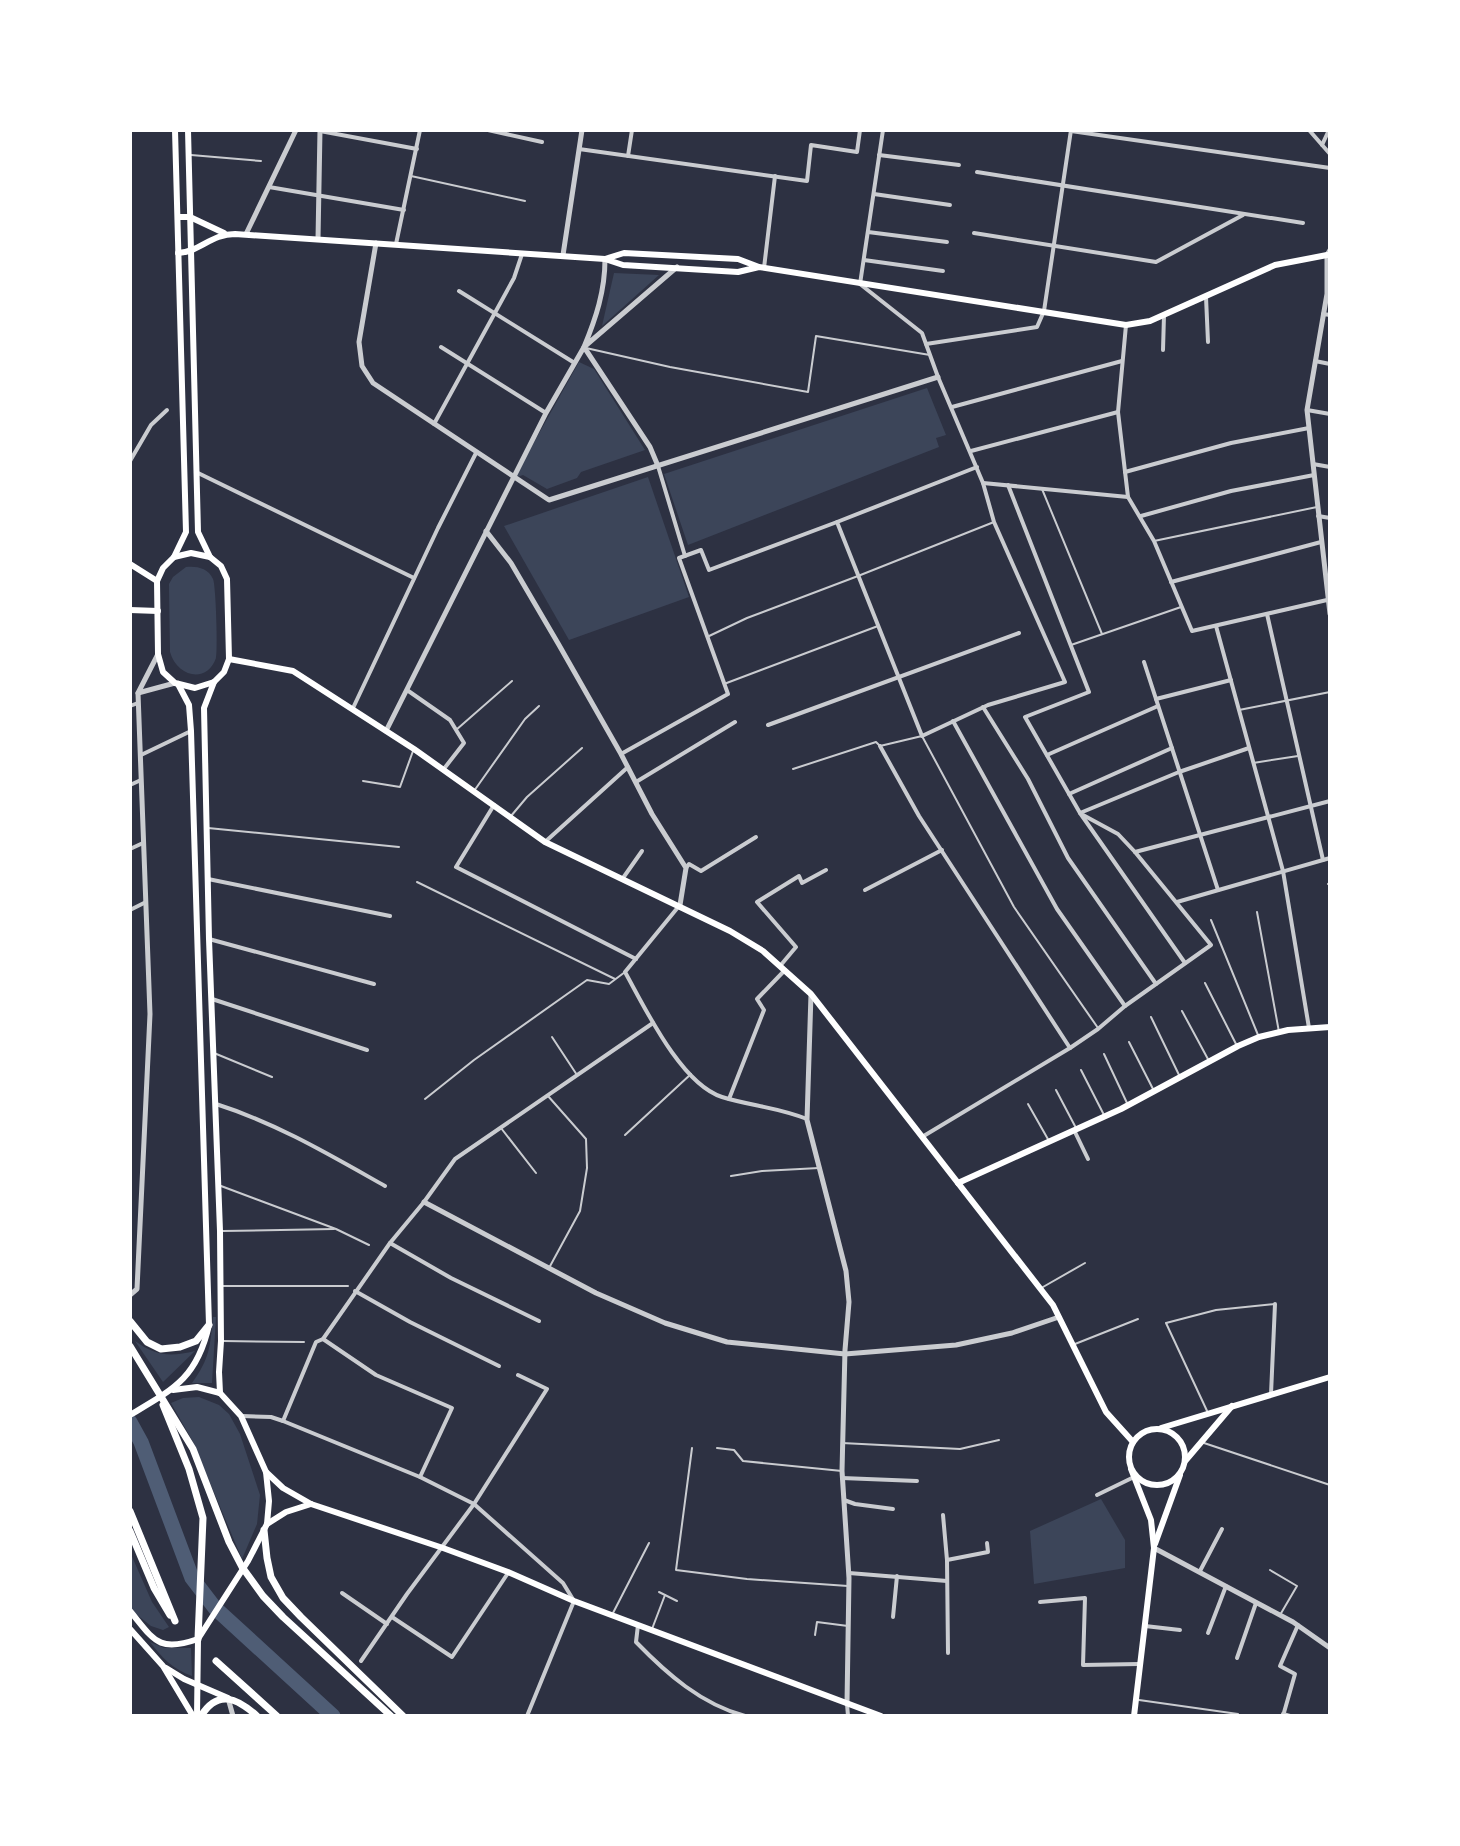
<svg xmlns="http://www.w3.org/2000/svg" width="1460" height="1846" viewBox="0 0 1460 1846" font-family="Manrope,sans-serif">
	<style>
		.green { fill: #3c4559 }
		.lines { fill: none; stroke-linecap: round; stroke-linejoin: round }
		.river { stroke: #4f5d75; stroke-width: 15 }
		.service { stroke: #caccd0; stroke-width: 2 }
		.minor { stroke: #caccd0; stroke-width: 4 }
		.tertiary { stroke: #caccd0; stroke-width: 5 }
		.secondary { stroke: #fff; stroke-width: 6 }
		.primary { stroke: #fff; stroke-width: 6 }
		.trunk { stroke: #fff; stroke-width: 7 }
	</style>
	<rect width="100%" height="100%" fill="#2d3142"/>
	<!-- green -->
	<g class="green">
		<path d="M614,273L659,275L602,326Z"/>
		<path d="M579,362L594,369L645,450L581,472L577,478L547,489L523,475L514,478Z"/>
		<path d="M927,388L946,435L936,438L939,447L688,545L664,474Z"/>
		<path d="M648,477L689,597L569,640L504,526Z"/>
		<path d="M186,567C197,566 208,568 213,579C216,585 218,652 216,658C207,684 177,677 170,652L169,584L173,577Z"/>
		<path d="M213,1317H216L212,1383H192C210,1358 210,1347 213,1317Z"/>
		<path d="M135,1341C156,1356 170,1357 195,1351L163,1382Z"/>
		<path d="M199,1397L219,1405L229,1414L240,1434L260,1495L257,1524L242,1559L192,1440L171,1403L183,1398Z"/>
		<path d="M1101,1499L1125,1540V1568L1034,1584L1030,1531Z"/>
		<path d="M130,1552L152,1602L169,1627L163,1630L151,1626L131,1610Z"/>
		<path d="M150,1642L164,1648H191L192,1676C173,1669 162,1658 150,1642Z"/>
	</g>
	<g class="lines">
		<!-- river -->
		<path class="river" d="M130,1422L141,1442L192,1578L215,1608L333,1716"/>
		<!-- service -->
		<g class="service">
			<path d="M191,155L261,161"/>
			<path d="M411,176L525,201"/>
			<path d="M586,348L670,367L808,392L816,336L930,355"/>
			<path d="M1042,489L1102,634"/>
			<path d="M1154,541L1317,507"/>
			<path d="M707,637L747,618L858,576L994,522"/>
			<path d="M1071,645L1181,607"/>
			<path d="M724,684L878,626"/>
			<path d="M1239,710L1330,692"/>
			<path d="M456,730L512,681"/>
			<path d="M1253,763L1298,756"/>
			<path d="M793,769L876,742L880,746L922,736L1014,907L1098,1028"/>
			<path d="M363,781L400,787L413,751"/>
			<path d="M474,791L525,719L539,706"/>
			<path d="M511,816L527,797L582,748"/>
			<path d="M208,828L399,847"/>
			<path d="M417,882L615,979"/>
			<path d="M1328,884L1330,883"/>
			<path d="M1257,912L1279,1032"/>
			<path d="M1211,920L1258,1035"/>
			<path d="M1205,983L1236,1044"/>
			<path d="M1182,1011L1209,1061"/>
			<path d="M1151,1017L1180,1077"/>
			<path d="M552,1037L577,1075"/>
			<path d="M1129,1042L1154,1091"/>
			<path d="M214,1053L272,1077"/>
			<path d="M1104,1054L1127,1103"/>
			<path d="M1081,1070L1104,1115"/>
			<path d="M1056,1090L1076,1128"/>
			<path d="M548,1096L586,1139L587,1168L580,1211L549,1268"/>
			<path d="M425,1099L474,1060L587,980L609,984L625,972"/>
			<path d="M1028,1104L1049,1141"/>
			<path d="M501,1128L536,1173"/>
			<path d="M625,1135L691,1074"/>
			<path d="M731,1176L762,1171L819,1168"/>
			<path d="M221,1186L336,1229L369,1245"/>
			<path d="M223,1231L334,1229"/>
			<path d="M223,1286H348"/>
			<path d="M1043,1287L1085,1263"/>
			<path d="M223,1341L304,1342"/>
			<path d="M1075,1344L1138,1319"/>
			<path d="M1208,1413L1166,1323L1216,1310L1275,1304"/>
			<path d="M842,1443L960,1449L999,1440"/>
			<path d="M1204,1443L1330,1485"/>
			<path d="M692,1448L676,1570L747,1579L848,1586"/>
			<path d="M717,1448L734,1450L743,1461L842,1471"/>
			<path d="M1270,1570L1297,1586L1280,1615"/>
			<path d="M659,1592L677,1601"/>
			<path d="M613,1613L649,1543"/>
			<path d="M652,1629L665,1595"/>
			<path d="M815,1635L817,1622L848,1626"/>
			<path d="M1139,1700L1238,1714"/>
		</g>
		<!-- minor -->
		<g class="minor">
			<path d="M488,130L542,142"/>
			<path d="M883,130L860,284L922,333L938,377L983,483L994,522L1065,682L988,705L922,736L837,522L977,467"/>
			<path d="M1309,130L1330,154"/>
			<path d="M320,131L417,149"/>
			<path d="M1071,131L1330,168"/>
			<path d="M1322,145L1329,130"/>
			<path d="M579,149L807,181L811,145L857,152L860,130"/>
			<path d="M879,155L959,165"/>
			<path d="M628,156L632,130"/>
			<path d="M977,172L1303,223"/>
			<path d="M269,187L404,210"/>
			<path d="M874,194L950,205"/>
			<path d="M868,232L947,242"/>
			<path d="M974,233L1156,262L1243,215"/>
			<path d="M396,244L420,130"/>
			<path d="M864,260L943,271"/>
			<path d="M764,268L775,176"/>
			<path d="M459,291L573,362"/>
			<path d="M1206,297L1208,342"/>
			<path d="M1323,314L1330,315"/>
			<path d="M1126,325L1118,412L1128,497L1154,541L1192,631L1327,600"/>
			<path d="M926,344L1037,327L1044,311L1071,130"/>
			<path d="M441,347L546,413"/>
			<path d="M1163,350L1164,315"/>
			<path d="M1315,361L1330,364"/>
			<path d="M952,407L1122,361"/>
			<path d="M1307,410L1330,414"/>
			<path d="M434,424L514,278L522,254"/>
			<path d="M971,451L1118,412"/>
			<path d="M130,461L151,425L167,410"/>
			<path d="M1313,464L1330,467"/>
			<path d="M658,466L685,556"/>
			<path d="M196,472L414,578"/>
			<path d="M1125,472L1231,443L1309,428"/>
			<path d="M983,483L1128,497"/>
			<path d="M1008,485L1089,692L1025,717L1080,813L1185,963"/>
			<path d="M1141,516L1231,491L1314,475"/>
			<path d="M1318,516L1330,518"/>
			<path d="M1171,582L1321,542"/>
			<path d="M1267,614L1323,860"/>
			<path d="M1216,626L1283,871L1309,1028"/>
			<path d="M1144,662L1218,890"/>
			<path d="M407,690L450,720L464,743L443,770"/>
			<path d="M1156,699L1231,680"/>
			<path d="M130,706L138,703"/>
			<path d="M983,707L1028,779L1068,858L1156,984"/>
			<path d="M353,708L438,528L476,453"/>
			<path d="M953,721L1057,909L1125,1006"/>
			<path d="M768,725L1019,633"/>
			<path d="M880,746L919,816L1070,1048"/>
			<path d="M621,754L728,694L679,558L701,550L709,570L837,522"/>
			<path d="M141,755L191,731"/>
			<path d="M1047,755L1158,706"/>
			<path d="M636,782L735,722"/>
			<path d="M130,785L141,780"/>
			<path d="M1069,794L1172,748"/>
			<path d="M494,805L456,867L636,959"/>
			<path d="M1080,813L1179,772L1249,748"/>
			<path d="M545,842L628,767"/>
			<path d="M130,849L143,843"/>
			<path d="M1135,852L1330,801"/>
			<path d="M686,868L689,864L701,871L756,837"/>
			<path d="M623,878L642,851"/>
			<path d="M208,879L390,916"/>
			<path d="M865,890L942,850"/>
			<path d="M1177,902L1330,858"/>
			<path d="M679,906L625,972C645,1008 681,1084 722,1097C751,1106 777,1107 807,1119"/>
			<path d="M130,910L146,902"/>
			<path d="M209,939L374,984"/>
			<path d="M780,966L796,947L757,902L799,876L802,883L826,870"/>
			<path d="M212,999L367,1050"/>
			<path d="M729,1099L764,1010L757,999L785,970"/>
			<path d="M216,1104C276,1123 330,1155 385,1186"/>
			<path d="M1074,1130L1088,1159"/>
			<path d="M922,1137L1070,1048L1098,1029L1125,1006L1211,945L1135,852L1118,834L1083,815"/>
			<path d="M390,1243L451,1278L539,1321"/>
			<path d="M355,1291L410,1322L499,1366"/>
			<path d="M323,1339L376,1375L452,1408L420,1477"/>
			<path d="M1271,1394L1275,1304"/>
			<path d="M242,1416L271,1417L283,1421L420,1477L474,1504L563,1583L574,1601L527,1716"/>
			<path d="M283,1421L316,1342L323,1339L390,1243L424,1202L455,1159L653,1023"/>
			<path d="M842,1478L917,1481"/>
			<path d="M1097,1495L1134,1477"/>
			<path d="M844,1500L855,1504L893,1509"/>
			<path d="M943,1515L947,1560"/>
			<path d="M1200,1571L1222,1529"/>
			<path d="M849,1573L947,1581"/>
			<path d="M342,1593L387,1624"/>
			<path d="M1040,1602L1085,1598L1083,1665L1139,1664"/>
			<path d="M392,1617L452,1657L508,1573"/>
			<path d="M893,1617L897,1576"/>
			<path d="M638,1625L636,1642C667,1674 701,1704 745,1716"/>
			<path d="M1145,1626L1180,1630"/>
			<path d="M1208,1633L1226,1586"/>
			<path d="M948,1653L947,1560L988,1552L987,1543"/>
			<path d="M1237,1658L1256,1603"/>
			<path d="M361,1661L407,1594L474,1504L547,1389L518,1375"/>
			<path d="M847,1704L848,1716"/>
			<path d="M1283,1714L1290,1716"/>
			<path d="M1283,1716L1295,1674L1280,1666L1298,1625"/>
		</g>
		<!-- tertiary -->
		<g class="tertiary">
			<path d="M246,234L296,130"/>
			<path d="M318,239L320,130"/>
			<path d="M376,243L359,342L362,366L373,383L549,500L938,377"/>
			<path d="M1330,250L1327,255V294L1307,410L1330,614"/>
			<path d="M563,255L582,130"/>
			<path d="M605,259C605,291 596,318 584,347L677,267"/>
			<path d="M486,531L511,563L559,645L621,754L652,814L686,868L680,905"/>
			<path d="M158,654L138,693L175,683"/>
			<path d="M386,731L546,413L584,347L650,447L658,466"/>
			<path d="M811,994L807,1120L846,1271L849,1302L845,1350L842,1471L849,1578L847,1703"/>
			<path d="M424,1202L596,1293L665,1323L727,1342L845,1354L956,1345L1012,1333L1059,1317"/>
			<path d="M130,1295L137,1289L150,1014L138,693"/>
			<path d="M1154,1548L1293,1622L1330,1648"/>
			<path d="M228,1698L233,1716"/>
		</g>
		<!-- secondary -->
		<g class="secondary">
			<path d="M178,217H190L224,233"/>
			<path d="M178,253C200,252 211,234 235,234L605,259"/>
			<path d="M759,267L738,272L623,265L605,259L624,253L738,259L759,267L1126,325L1150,321L1275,265L1327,255"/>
			<path d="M130,564L157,581"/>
			<path d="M130,610L158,611"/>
			<path d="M229,659L293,671L414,749L545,842L730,931L763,951L811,994L1053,1305L1106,1412L1133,1442"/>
			<path d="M958,1183L1121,1109L1238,1046L1259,1037L1288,1030L1330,1027"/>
		</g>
		<!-- primary -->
		<g class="primary">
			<path d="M188,130L198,532L210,557"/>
			<path d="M191,553L210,557L221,566L227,579L229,659L224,672L214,682L195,688L175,683L163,672L158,654L157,581L163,568L174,557Z"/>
			<path d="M174,557L186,532L175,130"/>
			<path d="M214,682L204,708L209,939L220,1231L221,1341L219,1372L220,1393"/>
			<path d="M173,1390L197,1387L220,1393L241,1416L266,1472L269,1501L267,1524L248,1561L198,1639"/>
			<path d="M130,1415C174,1389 197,1378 209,1325L191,731L189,705L178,684"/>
			<path d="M1161,1428L1330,1377"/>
			<circle cx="1157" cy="1457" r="28"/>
			<path d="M1186,1460L1232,1406"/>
			<path d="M1131,1469L1151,1520L1154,1548L1134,1716"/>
			<path d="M266,1472L283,1488L311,1504L443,1548L508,1572L574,1601L881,1716"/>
			<path d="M267,1524L286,1512L311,1504"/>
			<path d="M1155,1544L1180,1475"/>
			<path d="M130,1611C154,1640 158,1653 198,1639"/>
			<path d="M130,1629L163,1666L193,1716"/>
			<path d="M166,1668L184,1679L228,1698"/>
			<path d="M197,1716L198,1639"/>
		</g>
		<!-- trunk -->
		<g class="trunk">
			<path d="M130,1321L147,1342L161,1349L180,1347L196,1341L209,1325"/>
			<path d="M130,1346L193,1449L229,1542L242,1567L263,1596L283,1617L391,1716"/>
			<path d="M163,1405L189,1469L203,1518L198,1639"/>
			<path d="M130,1511L175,1621"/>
			<path d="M264,1530L267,1558L271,1577L283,1598L301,1617L403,1716"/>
			<path d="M130,1531L154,1588L170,1615"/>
			<path d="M216,1661L277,1716"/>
			<path d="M201,1716C218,1689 237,1698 257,1716"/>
		</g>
	</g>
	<!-- border -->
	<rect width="1460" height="1846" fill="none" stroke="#ffffff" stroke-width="264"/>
</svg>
